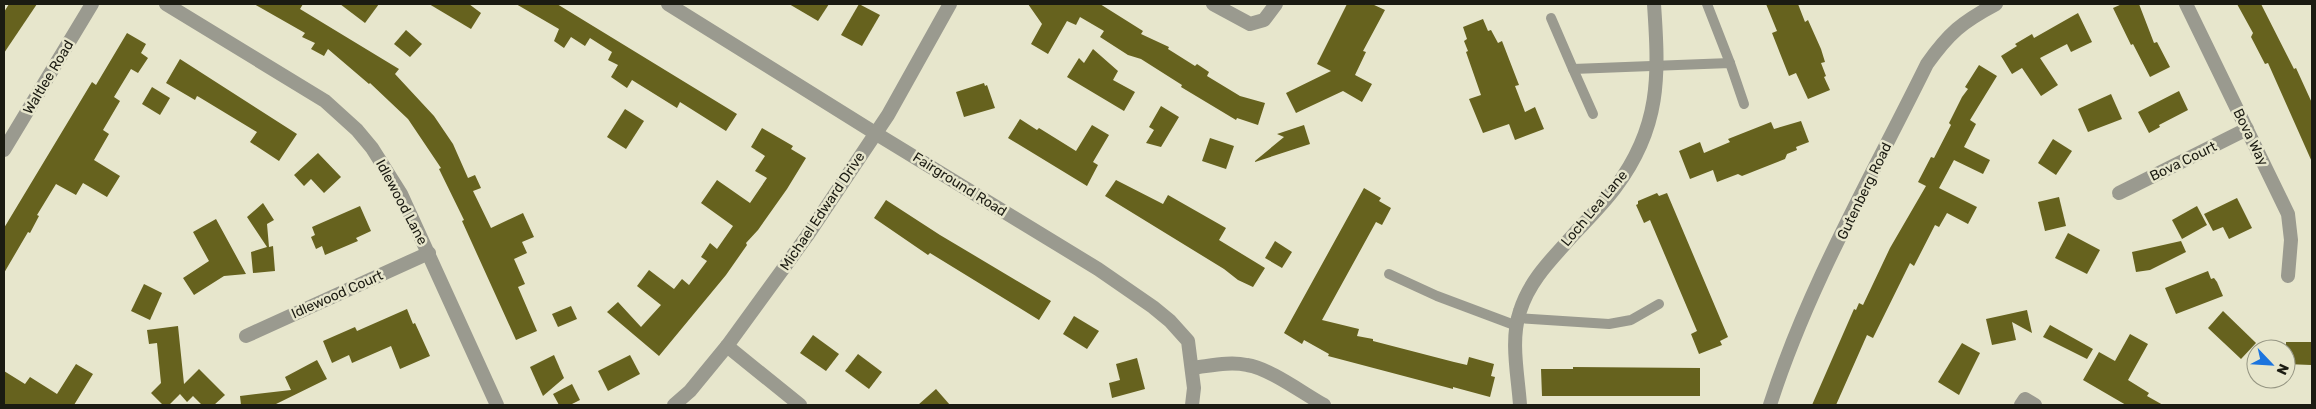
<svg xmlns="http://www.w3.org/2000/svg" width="2316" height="409" viewBox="0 0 2316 409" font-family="Rubik,sans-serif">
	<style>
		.building { fill: #66621e }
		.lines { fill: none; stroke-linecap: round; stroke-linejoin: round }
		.service { stroke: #9a9a8f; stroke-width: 10 }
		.minor { stroke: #9a9a8f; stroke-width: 14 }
		.labels { text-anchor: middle; stroke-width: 5; stroke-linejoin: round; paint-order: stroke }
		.street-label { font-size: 14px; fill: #1b1b12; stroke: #e7e6cc }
	</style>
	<rect width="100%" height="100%" fill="#e7e6cc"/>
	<!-- building -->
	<g class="building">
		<path d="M9,4H37L4,53V12Z"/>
		<path d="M254,4H303L300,9L399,69L395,74L434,116L453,144L468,178L475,175L481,188L473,191L491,228L523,213L534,237L522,242L527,253L514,259L525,284L518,287L537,331L516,340L467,232L462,221L464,220L439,169L441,168L408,119L370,83L369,84L328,49L324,56L311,49L315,43L302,37L305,33Z"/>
		<path d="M340,4H379L365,23Z"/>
		<path d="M429,4H469L481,13L471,29Z"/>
		<path d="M516,4H557L737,114L726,131L680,102L677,108L632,80L627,88L611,77L618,65L608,60L612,52L590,38L585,46L571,37L564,48L554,41L559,29Z"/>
		<path d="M789,4H829L818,21Z"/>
		<path d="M859,4L880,15L862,46L841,35Z"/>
		<path d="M1028,4H1100L1143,31L1141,34L1169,47L1168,49L1195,66L1197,64L1209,72L1207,76L1240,96L1265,103L1258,125L1237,118L1236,120L1181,87L1182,85L1141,59L1128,55L1100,37L1104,31L1080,17L1076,25L1067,21L1048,54L1031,44L1042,24Z"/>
		<path d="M1347,4H1372L1385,10L1363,51L1366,52L1355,75L1372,84L1362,102L1343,91L1296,113L1286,93L1331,71L1317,64Z"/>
		<path d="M1766,4H1798L1805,22L1808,20L1821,49L1825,62L1821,63L1826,76L1824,77L1830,90L1808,99L1796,73L1789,76L1772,33L1777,31Z"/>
		<path d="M2122,4H2139L2154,43L2157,42L2170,67L2150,77L2133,44L2131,45L2113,8Z"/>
		<path d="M2237,4H2261L2294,69L2296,68L2312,103V162L2268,63L2265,64L2251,37L2253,33Z"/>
		<path d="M2078,13L2092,42L2071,52L2067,44L2040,58L2058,85L2041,96L2022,68L2012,74L2001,56L2017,46L2015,44L2032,34L2034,38Z"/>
		<path d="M1483,19L1488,31L1491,30L1498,43L1502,41L1519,85L1515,86L1525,112L1535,107L1544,129L1515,140L1509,124L1483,133L1469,99L1481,95L1466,52L1468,51L1464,41L1467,39L1463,27Z"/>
		<path d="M406,30L422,44L410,57L394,44Z"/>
		<path d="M127,33L146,44L141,53L148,58L138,73L131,69L114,97L120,101L103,130L109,134L94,160L120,176L107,197L83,183L76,195L56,184L37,215L39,216L30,233L28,232L4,273V228L92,82L96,85Z"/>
		<path d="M1093,49L1118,71L1113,80L1135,92L1124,111L1067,77L1079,58L1084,63Z"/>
		<path d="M180,59L297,134L279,161L250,142L257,132L199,97L197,96L195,100L166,83Z"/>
		<path d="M1979,65L1997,76L1970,120L1976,124L1964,147L1990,160L1983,174L1954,160L1939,188L1977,207L1968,224L1947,213L1939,227L1935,225L1914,266L1910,263L1873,338L1867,335L1836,405H1812L1854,309L1856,310L1859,303L1863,305L1890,248L1926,186L1918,182L1931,157L1934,158L1951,125L1949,123L1962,97L1968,89L1965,87Z"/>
		<path d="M984,83L985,86L987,85L995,108L964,117L956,92Z"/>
		<path d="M152,87L170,98L160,115L142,104Z"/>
		<path d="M2179,91L2188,110L2159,125L2160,127L2149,133L2138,112Z"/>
		<path d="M2111,94L2122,119L2088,132L2078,109Z"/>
		<path d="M1161,106L1179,117L1161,147L1146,143L1154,130L1149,127Z"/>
		<path d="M625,109L644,121L626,149L607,137Z"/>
		<path d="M1020,119L1037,130L1039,128L1076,151L1092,125L1109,135L1093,162L1098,165L1087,186L1008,138Z"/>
		<path d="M1801,121L1809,142L1796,147L1797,150L1787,154L1785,159L1742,176L1738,174L1717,182L1713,170L1690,179L1679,151L1700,142L1704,153L1730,142L1728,139L1771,122L1774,129Z"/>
		<path d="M1304,125L1310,144L1255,162V161L1284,137L1277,134Z"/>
		<path d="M762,128L793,146L791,149L806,158L787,189L758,230L746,243L747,245L726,275L659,356L607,312L618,302L641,327L661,305L637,286L649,270L674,289L682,279L689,285L707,261L701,257L710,243L717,249L733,226L701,203L717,180L750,203L767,178L755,171L765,156L751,147Z"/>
		<path d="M1210,138L1234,146L1226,169L1202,161Z"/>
		<path d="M2053,139L2072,151L2056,175L2038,163Z"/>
		<path d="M318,153L341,177L324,193L311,179L304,186L294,175Z"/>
		<path d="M1116,180L1163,204L1168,195L1226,228L1219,240L1265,268L1253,287L1238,280L1224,269L1105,196Z"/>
		<path d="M1364,188L1381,198L1379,201L1391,208L1382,225L1376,222L1322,320L1359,329L1357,336L1373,339V341L1454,362L1467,365L1469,357L1494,364L1491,376L1495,377L1490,397L1453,387V389L1328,356L1329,354L1304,340L1302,344L1284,333Z"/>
		<path d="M1657,193L1659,196L1667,193L1728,337L1720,341L1722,345L1699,354L1691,334L1697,331L1689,312L1650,220L1644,223L1636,205L1638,204V201Z"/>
		<path d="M2059,197L2066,226L2045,231L2038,202Z"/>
		<path d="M2237,198L2252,228L2229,239L2223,227L2213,231L2204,214Z"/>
		<path d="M886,200L940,235L1051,301L1039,320L930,253L928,255L874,218Z"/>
		<path d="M263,203L274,220L267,224L269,247L273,246L275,271L253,273L251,252L267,247L247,217Z"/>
		<path d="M360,206L371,231L356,238L358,241L325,255L322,246L316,249L311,237L315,235L312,227Z"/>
		<path d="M2197,206L2207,225L2182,239L2172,220Z"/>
		<path d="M216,219L246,274L224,276L194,295L183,278L209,261L193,232Z"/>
		<path d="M2068,233L2100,250L2087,274L2055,258Z"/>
		<path d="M1275,241L1292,252L1282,268L1265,258Z"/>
		<path d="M2181,241L2186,252L2150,270L2136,272L2132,252Z"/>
		<path d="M2208,271L2211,279L2214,278L2217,282L2223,296L2176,314L2165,288Z"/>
		<path d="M144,284L162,293L150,320L131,311Z"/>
		<path d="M571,306L577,319L558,327L552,314Z"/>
		<path d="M407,309L413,324L415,323L430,356L400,369L391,346L352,363L349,355L332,363L323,341L355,327L357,331Z"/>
		<path d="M2027,310L2032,333L2012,322L2016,340L1992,345L1986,319Z"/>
		<path d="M2223,311L2256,343L2241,359L2208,328Z"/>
		<path d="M1074,316L1099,331L1087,349L1063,334Z"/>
		<path d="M2050,325L2093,349L2087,359L2043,337Z"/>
		<path d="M178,326L184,384L199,369L225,395L214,405H202L193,396L187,402L180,394L169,405H163L151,393L161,383L157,343L149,344L147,330Z"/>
		<path d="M2130,334L2148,344L2128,380L2149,393L2147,396L2163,405H2126L2083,380L2099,352L2115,361Z"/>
		<path d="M813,335L839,354L826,371L800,353Z"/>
		<path d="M2286,342H2311V365L2286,364Z"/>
		<path d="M1962,343L1980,353L1959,395L1938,382Z"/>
		<path d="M858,354L882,372L869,389L845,371Z"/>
		<path d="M554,355L564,378L543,396L530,367Z"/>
		<path d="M630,355L640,374L608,391L598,371Z"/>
		<path d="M1137,358L1145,389L1112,398L1109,383L1120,380L1116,364Z"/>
		<path d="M317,360L327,379L274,405H241L240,396L291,390L285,377Z"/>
		<path d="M76,364L93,374L74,405H4V371L25,384L30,377L57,394Z"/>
		<path d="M1573,367L1700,368V396H1542L1541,369H1573Z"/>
		<path d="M572,384L580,400L570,405H559L553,394Z"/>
		<path d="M936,389L950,405H918Z"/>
	</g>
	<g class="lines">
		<!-- service -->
		<g class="service">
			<path d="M1707,4L1730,63"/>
			<path d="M1551,18L1573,69L1730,63L1744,104"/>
			<path d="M1573,69L1593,114"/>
			<path d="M1389,274L1437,296L1517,326"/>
			<path d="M1518,318L1609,324L1631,320L1659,304"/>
		</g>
		<!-- minor -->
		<g class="minor">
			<path d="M166,4L325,101L357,130L372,148L401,194L497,405"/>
			<path d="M668,4L875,133L1098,269L1153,307L1170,321L1188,341L1194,388L1192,405"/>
			<path d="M1213,4L1250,24L1264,20L1276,4"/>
			<path d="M2186,4L2288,214L2291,240L2288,276"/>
			<path d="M4,150L92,4"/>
			<path d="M2119,193L2247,129"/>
			<path d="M246,336L429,253"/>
			<path d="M727,346L800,405"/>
			<path d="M1192,368C1210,366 1229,361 1247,365C1269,368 1304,394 1324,405"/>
			<path d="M674,405L690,391L727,346L807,236L888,115L950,4"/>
			<path d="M1520,405C1518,375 1510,340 1520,311C1530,279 1553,258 1574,234C1588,219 1603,204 1615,188C1661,127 1659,76 1654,4"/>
			<path d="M1770,405C1808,286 1872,176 1927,64C1949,33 1962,22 1996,4"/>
			<path d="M2021,405L2025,399L2035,405"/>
		</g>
	</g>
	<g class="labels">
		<!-- street labels -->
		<g class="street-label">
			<text transform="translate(48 77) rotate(-59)" y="5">Waltlee Road</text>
			<text transform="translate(2251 137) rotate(64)" y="5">Bova Way</text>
			<text transform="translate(2183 161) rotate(-26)" y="5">Bova Court</text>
			<text transform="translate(960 184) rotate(32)" y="5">Fairground Road</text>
			<text transform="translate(1864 191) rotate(-64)" y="5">Gutenberg Road</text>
			<text transform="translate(402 202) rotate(62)" y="5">Idlewood Lane</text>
			<text transform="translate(1594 208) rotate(-50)" y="5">Loch Lea Lane</text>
			<text transform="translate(822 211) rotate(-56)" y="5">Michael Edward Drive</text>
			<text transform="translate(337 294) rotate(-24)" y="5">Idlewood Court</text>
		</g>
	</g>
	<!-- border -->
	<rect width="2316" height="409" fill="none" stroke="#1b1b12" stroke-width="10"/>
	<!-- north arrow -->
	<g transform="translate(2271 364) rotate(115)"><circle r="24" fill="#e7e6cc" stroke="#959582"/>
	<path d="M0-4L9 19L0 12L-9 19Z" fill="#1b74de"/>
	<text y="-8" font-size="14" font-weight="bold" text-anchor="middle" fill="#1b1b12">N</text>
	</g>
</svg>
